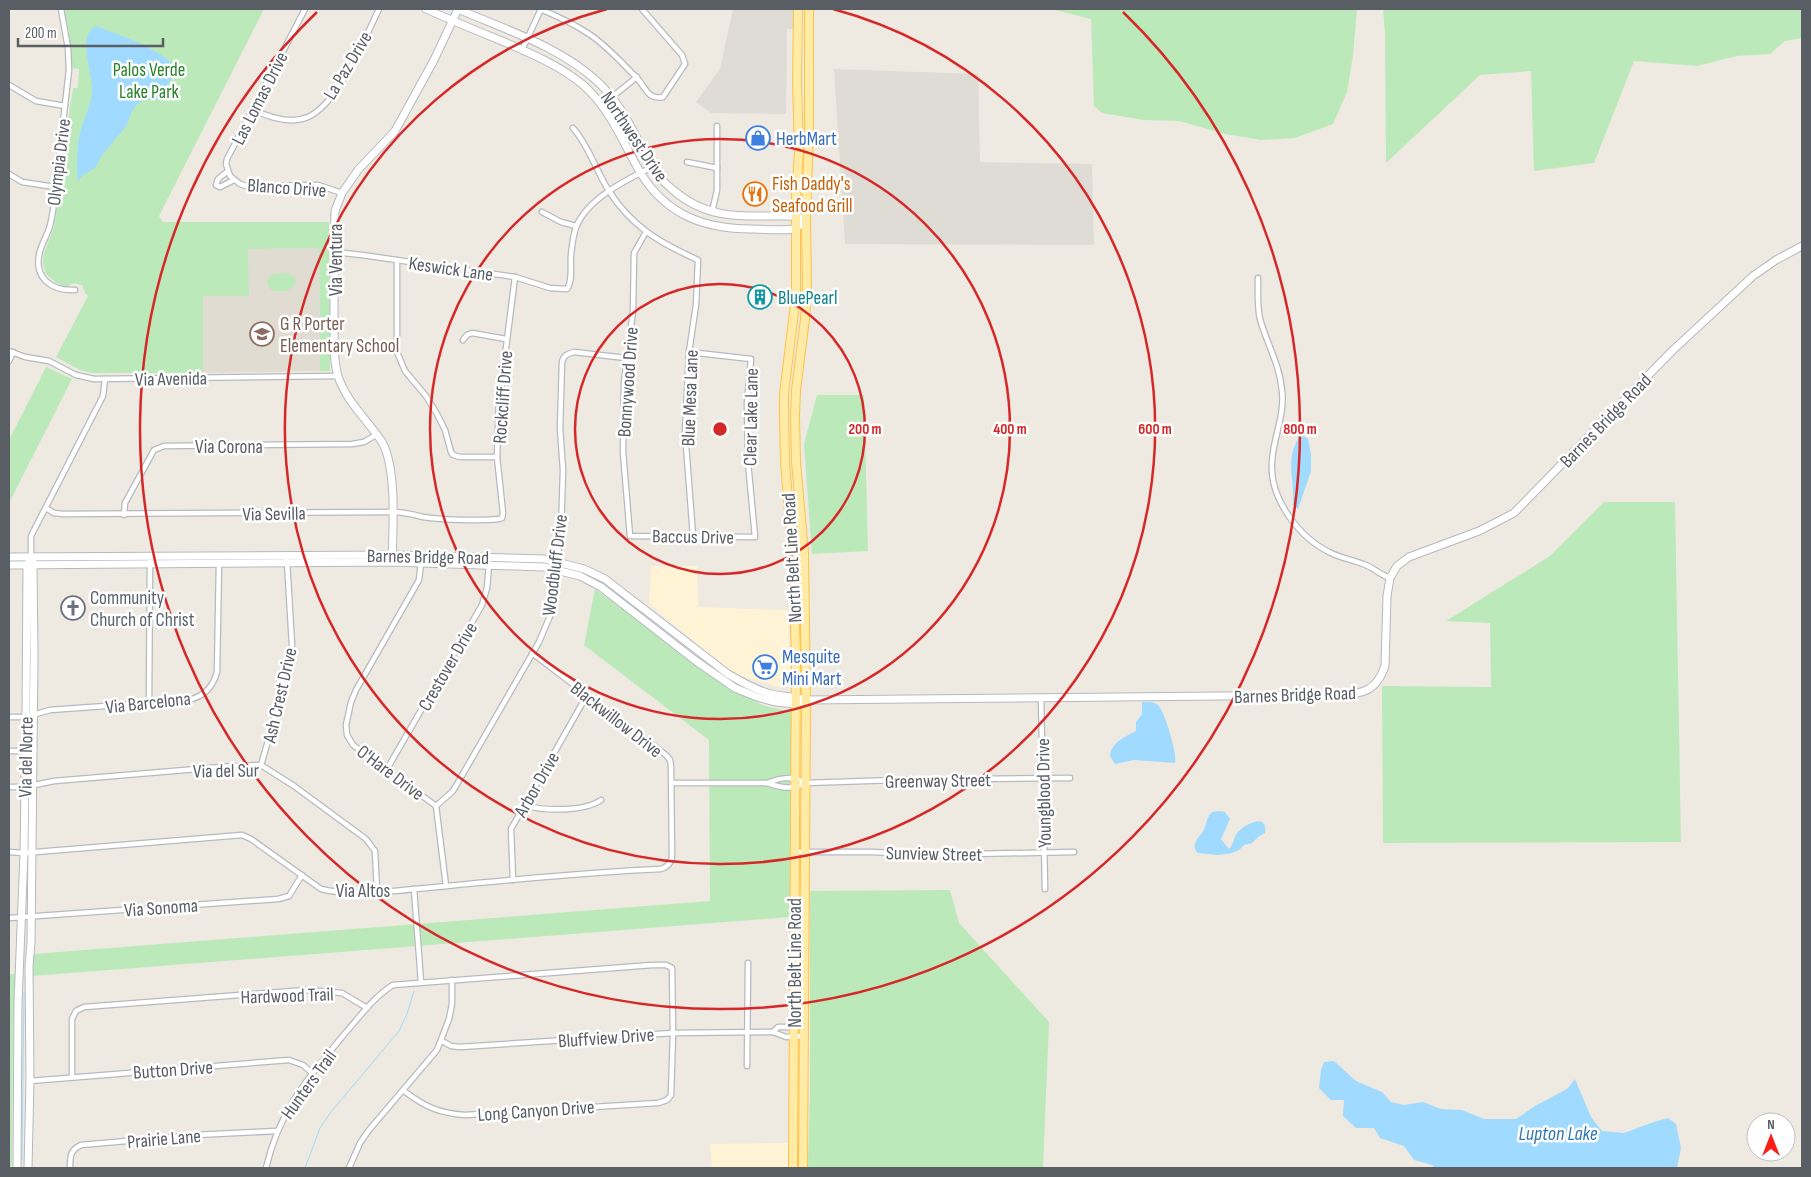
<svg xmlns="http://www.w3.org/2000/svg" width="1811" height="1177" viewBox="0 0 1811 1177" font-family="'Sofia Sans Condensed',sans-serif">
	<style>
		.commercial { fill: #fff3d5 }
		.industrial { fill: #dedcd5 }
		.education { fill: #e1dcd1 }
		.green { fill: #bce9ba }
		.water { fill: #a0dbff }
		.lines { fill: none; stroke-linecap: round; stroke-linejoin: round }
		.stream { stroke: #a0dbff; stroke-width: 1 }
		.street-casing { stroke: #b6babf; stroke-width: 7 }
		.secondary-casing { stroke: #b5b9bf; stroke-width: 9 }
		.primary-casing { stroke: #ffc249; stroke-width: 10 }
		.street { stroke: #fff; stroke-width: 4.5 }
		.secondary { stroke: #fff; stroke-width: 7 }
		.primary { stroke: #ffeba5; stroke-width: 8 }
		.ring { fill: none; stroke: #d62828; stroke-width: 2.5 }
		.labels { text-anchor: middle; stroke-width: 5; stroke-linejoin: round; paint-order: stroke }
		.street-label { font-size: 19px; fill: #595e64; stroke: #fff }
		.park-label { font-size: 19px; fill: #2b822a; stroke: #fff }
		.shop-label { font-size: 19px; fill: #366cbe; stroke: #fff; text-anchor: start }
		.food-label { font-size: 19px; fill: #c56008; stroke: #fff; text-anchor: start }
		.culture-label { font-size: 19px; fill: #0d838f; stroke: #fff; text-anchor: start }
		.education-label { font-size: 19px; fill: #785e54; stroke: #fff; text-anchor: start }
		.worship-label { font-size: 19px; fill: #5b616d; stroke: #fff; text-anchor: start }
		.water-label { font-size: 20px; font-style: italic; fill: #3077b2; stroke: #fff }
		.centre { fill: #d62828; stroke: #fff; stroke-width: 2.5 }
		.ring-label { font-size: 15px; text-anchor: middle; font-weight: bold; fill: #d62828; stroke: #fff; stroke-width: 5; stroke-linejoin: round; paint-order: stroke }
	</style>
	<rect width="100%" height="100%" fill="#eeeae1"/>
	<!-- commercial -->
	<g class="commercial">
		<path d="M651,566H697L698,607L788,610L790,686L778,687L739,675L723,666L649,604Z"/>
		<path d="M790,1143L789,1168H712L710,1144Z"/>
	</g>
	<!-- industrial -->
	<g class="industrial">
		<path d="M733,9H794V29H787L786,114L711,113L696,102L720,69Z"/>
		<path d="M834,69L978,74L980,162L1092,164L1094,245L845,244Z"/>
	</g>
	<!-- education -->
	<path class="education" d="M319,248L320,371L203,373V296H248V249Z"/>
	<!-- green -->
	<g class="green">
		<path d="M64,9H264L159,216L163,222H329L330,371H320L319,248L248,249L249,296H203V373H92L80,370L56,357L88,296L85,293L82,285C75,283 71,282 66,288L55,282L46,274L43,263L44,253L54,227L70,107L73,88H78L79,69L73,68L72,64L69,32Z"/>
		<path d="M1051,9H1357L1353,55L1347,92L1333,124L1295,138L1261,140L1225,134L1179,121L1144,120L1102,113L1094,106L1091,19Z"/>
		<path d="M1383,9H1802V38L1785,41L1770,54L1737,56L1697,66L1634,61L1594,163L1534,171L1531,71L1480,75L1386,163L1385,33Z"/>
		<path d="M287,273C309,280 286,298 270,289L267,283L269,277L275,274Z"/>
		<path d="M46,367L72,379L9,503V440Z"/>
		<path d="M817,395H864L868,551L812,554L804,444Z"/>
		<path d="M1604,502H1675L1681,842L1383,843L1382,686L1491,687L1490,623L1446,621L1550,556Z"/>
		<path d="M595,589L738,693L765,706L792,712L790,917L32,976V956L34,954L710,901L709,740L584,645Z"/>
		<path d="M950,890L959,923L1049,1022L1043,1168H808L810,1087V891Z"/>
		<path d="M9,974H17L13,1023L12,1163L10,1168Z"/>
	</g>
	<!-- water -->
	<g class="water">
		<path d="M96,26C116,34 170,51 177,72L166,86L158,100H144L137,104L131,113L127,125L103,154L95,168L83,175L78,181C77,168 76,152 79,139C81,123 91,108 92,91C93,73 76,36 96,26Z"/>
		<path d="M1300,436H1304L1308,439L1311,454V471L1298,509L1293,505C1295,479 1284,459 1300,436Z"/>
		<path d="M1142,702C1147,702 1154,701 1158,705C1164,710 1178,755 1175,763L1134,760L1115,764L1110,756C1111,742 1125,737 1136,731V722L1142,714Z"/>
		<path d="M1220,811L1225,812L1230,819L1221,839L1229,849C1234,844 1234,835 1239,831C1247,823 1268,813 1265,833L1258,837L1252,843L1244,845L1239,850L1232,853L1218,855L1198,853C1190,845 1198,839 1203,831C1207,824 1206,818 1212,812Z"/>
		<path d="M1334,1061L1356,1081L1382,1092L1391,1102L1404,1105L1423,1102L1441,1109L1462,1110L1484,1119H1516L1535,1106L1567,1089L1575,1079L1591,1117L1602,1131L1624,1133L1654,1122L1668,1118L1676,1124L1681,1148L1677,1168H1435L1432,1165L1414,1160L1404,1146L1380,1138L1374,1128H1356L1343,1116L1344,1100H1331L1319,1088L1321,1070L1324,1062Z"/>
	</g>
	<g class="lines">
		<!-- stream -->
		<g class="stream">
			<path d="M22,1160L24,993"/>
			<path d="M305,1168L320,1128L331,1112L399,1031L407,1014L414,991"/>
		</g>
		<!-- street casing -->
		<g class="street-casing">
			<g id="street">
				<path d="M61,9L68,48L69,70L53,210C52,216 51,223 49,229C46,237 42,244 40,251C33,277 50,291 75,290"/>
				<path d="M305,9L227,159L226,164L230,176L240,184L246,186L318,185L342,193"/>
				<path d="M540,9C557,16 574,24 589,34C606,45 621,62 635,76C645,85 647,101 663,97L685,64L682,55L642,9"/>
				<path d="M522,50L541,9"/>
				<path d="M9,85L36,101L65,106"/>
				<path d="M602,105L637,77"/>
				<path d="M252,109C268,117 289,125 308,117C338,104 365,38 379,9"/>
				<path d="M573,128C589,146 596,171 609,191C632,227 660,243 698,260L696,305L689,352L685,432L693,536"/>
				<path d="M687,162L717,168"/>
				<path d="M228,171L218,179L216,185L220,187L234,180"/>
				<path d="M9,174L22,182L55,187"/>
				<path d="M542,212L561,222L576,226"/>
				<path d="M712,212L717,190V126"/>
				<path d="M646,232L634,253L633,311L624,383L623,452L630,536L755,537L748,462L747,403L751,359L689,352"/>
				<path d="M334,252L362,255L515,277L550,288L567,289C573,281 570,265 571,255C572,245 573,234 577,225C589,198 626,180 652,167"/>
				<path d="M397,260V352L405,371L426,396L437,414L445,430L451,452L453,455L460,457H497"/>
				<path d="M1258,278C1258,291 1257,306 1260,319C1267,344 1280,365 1282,391C1285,416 1273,438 1272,462C1269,498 1299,538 1331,553C1341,558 1353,560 1363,564C1373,567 1380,575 1390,578"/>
				<path d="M463,340L467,335L472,333L506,339"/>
				<path d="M9,351L25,357L49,361L76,375L94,379L338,376"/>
				<path d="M9,361L13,352"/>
				<path d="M46,508L54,513L63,514L392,512C404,512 412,514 423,517C441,520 481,521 499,519L502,518L503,513L497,457L499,403L515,277"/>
				<path d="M124,515L125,503L154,450L164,446L352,444L364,442L376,435"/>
				<path d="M31,557V536L103,396L105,379"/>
				<path d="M421,562L419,580L356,690L351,702L346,725L347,735L353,745L436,806L446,886"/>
				<path d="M1041,697L1045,889"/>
				<path d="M149,703L150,562"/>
				<path d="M9,717H26L50,710L188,700C203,697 213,687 217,672L219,562"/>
				<path d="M9,751H25"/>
				<path d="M261,765L289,669L292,645L287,561"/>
				<path d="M387,769L482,605L487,588L489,564"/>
				<path d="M672,783H767C782,788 791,790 806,783L896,780L1070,778"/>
				<path d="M767,783C782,777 792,776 806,783"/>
				<path d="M9,787H25L54,781L233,766L261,765L294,786L366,839L375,851L377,891"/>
				<path d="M524,805C543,811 584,812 601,800"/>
				<path d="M436,806L453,791L539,642L550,616L561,532L563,470L560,428L562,362C564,355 567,354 574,352L626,358"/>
				<path d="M9,852L24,853L242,835L251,839L321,889C357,898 409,889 447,886C518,879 589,872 661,869C667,867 671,864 672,857L671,766L670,760L666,755L532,653"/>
				<path d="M795,852H873L922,855L1074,852"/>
				<path d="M513,880L511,829L587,695"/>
				<path d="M414,889L421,982"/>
				<path d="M9,918L278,899L289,896L302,875"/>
				<path d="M773,1032L778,1027H805"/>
				<path d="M442,1041L451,1046L460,1047L673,1033L773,1032L786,1037L804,1036"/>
				<path d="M747,1066L748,963"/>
				<path d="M72,1076V1019L76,1011L84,1007L306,990L342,993L367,1008"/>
				<path d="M30,1081L289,1060L303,1065L312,1073"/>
				<path d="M70,1168C70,1157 70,1150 81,1145L195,1135L277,1131"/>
				<path d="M266,1168C280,1108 309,1077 347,1031C361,1015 375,996 393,985L652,965H666L672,968L673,1033L671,1095L667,1100L658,1103L465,1115C439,1113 425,1107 404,1091"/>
				<path d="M349,1168L360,1143L369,1130L437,1050L449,1019L452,1004V980"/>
			</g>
		</g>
		<!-- secondary casing -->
		<g class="secondary-casing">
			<g id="secondary">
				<path d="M426,9C451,20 477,31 502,41C530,53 559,65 582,84C610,108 622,141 640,172C666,215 704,229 752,229C764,229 782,231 794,229C798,228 802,223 806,220"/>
				<path d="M458,9C506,30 559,46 598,82C621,104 633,130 647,158C653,170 663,182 673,190C711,223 749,215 795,216L801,218"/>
				<path d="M9,557L392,555L545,559L584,569L605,579L728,674C742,682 755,690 771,694C783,697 794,696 806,700L1338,695C1362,694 1376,692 1385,666L1387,596L1390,578L1397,566L1409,557L1479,531L1514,513L1672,351L1753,276L1776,260L1802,246"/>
				<path d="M392,560C393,529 397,468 382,442C367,419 347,403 338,376C332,357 335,334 334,315C334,280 334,246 335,211L342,193L358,170L395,131L434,60L458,9"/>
				<path d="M9,565L392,562L544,567L580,576L601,587L696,661L735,688L757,697L775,702L796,704L801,702"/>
				<path d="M17,1168L18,1003L24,853L26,717L27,565L29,562"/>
				<path d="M28,1168L30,1081L29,966L31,942L34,657L33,562"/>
			</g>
		</g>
		<!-- primary casing -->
		<g class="primary-casing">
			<g id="primary">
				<path d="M793,1168L796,656L793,563L785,462L784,416V394L796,296V196L799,152L797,81L798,9"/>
				<path d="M803,1168L806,700L804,553L796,462L795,416L796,390L805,319L807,285L806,220L809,127V9"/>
			</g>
		</g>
		<!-- street -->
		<use href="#street" class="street"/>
		<!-- secondary -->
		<use href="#secondary" class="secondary"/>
		<!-- primary -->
		<use href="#primary" class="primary"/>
	</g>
	<!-- distance rings -->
	<g class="ring">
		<circle cx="720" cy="429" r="145"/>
		<circle cx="720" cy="429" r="290"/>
		<path d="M833 9A435 435 0 1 1 607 9"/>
		<path d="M1123 12A580 580 0 1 1 317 12"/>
	</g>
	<!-- icons -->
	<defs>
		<g id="shop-ring" transform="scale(1.25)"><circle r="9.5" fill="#fff" stroke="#3f7fe0" stroke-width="1.5"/><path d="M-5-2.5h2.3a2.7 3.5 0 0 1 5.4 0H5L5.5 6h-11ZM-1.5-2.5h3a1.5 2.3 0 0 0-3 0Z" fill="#3f7fe0"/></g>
		<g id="restaurant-ring" transform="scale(1.25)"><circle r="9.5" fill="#fff" stroke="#e8710a" stroke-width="1.5"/><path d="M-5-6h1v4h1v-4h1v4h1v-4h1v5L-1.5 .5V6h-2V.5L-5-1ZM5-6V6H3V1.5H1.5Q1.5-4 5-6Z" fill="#e8710a"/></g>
		<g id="building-ring" transform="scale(1.25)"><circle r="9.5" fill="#fff" stroke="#0f9aa8" stroke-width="1.5"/><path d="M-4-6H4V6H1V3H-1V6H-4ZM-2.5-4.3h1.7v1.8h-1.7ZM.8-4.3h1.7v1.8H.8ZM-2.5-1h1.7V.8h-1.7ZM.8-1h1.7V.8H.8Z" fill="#0f9aa8"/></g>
		<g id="school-ring" transform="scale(1.25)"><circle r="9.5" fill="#fff" stroke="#8d6e63" stroke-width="1.5"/><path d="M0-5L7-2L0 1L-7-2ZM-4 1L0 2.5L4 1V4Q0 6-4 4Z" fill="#8d6e63"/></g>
		<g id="church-ring" transform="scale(1.25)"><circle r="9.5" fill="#fff" stroke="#6b7280" stroke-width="1.5"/><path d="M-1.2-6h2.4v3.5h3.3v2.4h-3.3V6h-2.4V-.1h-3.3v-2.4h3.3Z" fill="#6b7280"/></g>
		<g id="supermarket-ring" transform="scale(1.25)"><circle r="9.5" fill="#fff" stroke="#3f7fe0" stroke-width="1.5"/><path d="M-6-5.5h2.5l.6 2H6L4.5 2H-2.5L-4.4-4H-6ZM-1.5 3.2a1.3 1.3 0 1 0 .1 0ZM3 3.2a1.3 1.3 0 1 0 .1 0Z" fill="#3f7fe0"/></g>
	</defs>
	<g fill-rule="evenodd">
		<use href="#shop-ring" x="758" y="138"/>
		<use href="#restaurant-ring" x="755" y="194"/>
		<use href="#building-ring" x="760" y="297"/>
		<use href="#school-ring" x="262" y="334"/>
		<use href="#church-ring" x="73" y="608"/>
		<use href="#supermarket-ring" x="765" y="667"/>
	</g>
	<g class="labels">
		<!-- street labels -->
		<g class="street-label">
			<text transform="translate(347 65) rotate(-59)" y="7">La Paz Drive</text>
			<text transform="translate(259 98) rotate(-63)" y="7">Las Lomas Drive</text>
			<text transform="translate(635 136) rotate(56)" y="7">Northwest Drive</text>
			<text transform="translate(58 162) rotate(-83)" y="7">Olympia Drive</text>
			<text transform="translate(287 187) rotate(4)" y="7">Blanco Drive</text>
			<text transform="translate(335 260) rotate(-90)" y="7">Via Ventura</text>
			<text transform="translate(451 268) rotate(8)" y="7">Keswick Lane</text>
			<text transform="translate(171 378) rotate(-1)" y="7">Via Avenida</text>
			<text transform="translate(627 382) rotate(-86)" y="7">Bonnywood Drive</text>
			<text transform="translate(502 397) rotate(-86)" y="7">Rockcliff Drive</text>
			<text transform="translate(689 398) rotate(-88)" y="7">Blue Mesa Lane</text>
			<text transform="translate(750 417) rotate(-89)" y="7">Clear Lake Lane</text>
			<text transform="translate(1605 420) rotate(-46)" y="7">Barnes Bridge Road</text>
			<text x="229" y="453">Via Corona</text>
			<text transform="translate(274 513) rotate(-1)" y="7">Via Sevilla</text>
			<text transform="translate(693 536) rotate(1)" y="7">Baccus Drive</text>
			<text transform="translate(428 556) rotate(1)" y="7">Barnes Bridge Road</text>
			<text transform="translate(791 558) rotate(-93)" y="7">North Belt Line Road</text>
			<text transform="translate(554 565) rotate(-83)" y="7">Woodbluff Drive</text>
			<text transform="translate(447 666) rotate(-60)" y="7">Crestover Drive</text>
			<text transform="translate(1295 694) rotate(-2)" y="7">Barnes Bridge Road</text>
			<text transform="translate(279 695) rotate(-77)" y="7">Ash Crest Drive</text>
			<text transform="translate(148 702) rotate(-6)" y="7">Via Barcelona</text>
			<text transform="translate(617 719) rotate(38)" y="7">Blackwillow Drive</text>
			<text transform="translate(25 757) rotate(-89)" y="7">Via del Norte</text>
			<text transform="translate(226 770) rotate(-1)" y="7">Via del Sur</text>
			<text transform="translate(391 772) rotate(37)" y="7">O'Hare Drive</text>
			<text transform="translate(938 780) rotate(-1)" y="7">Greenway Street</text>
			<text transform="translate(536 784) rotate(-60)" y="7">Arbor Drive</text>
			<text transform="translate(1043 793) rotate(-91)" y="7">Youngblood Drive</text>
			<text transform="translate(934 853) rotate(1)" y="7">Sunview Street</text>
			<text x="363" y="897">Via Altos</text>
			<text transform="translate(161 907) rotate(-4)" y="7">Via Sonoma</text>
			<text transform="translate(794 963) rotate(-90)" y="7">North Belt Line Road</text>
			<text transform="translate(287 995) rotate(-2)" y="7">Hardwood Trail</text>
			<text transform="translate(606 1037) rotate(-4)" y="7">Bluffview Drive</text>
			<text transform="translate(173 1069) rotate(-4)" y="7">Button Drive</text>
			<text transform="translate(308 1084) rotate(-54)" y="7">Hunters Trail</text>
			<text transform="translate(536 1110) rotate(-4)" y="7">Long Canyon Drive</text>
			<text transform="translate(164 1138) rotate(-5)" y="7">Prairie Lane</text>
		</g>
		<!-- park labels -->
		<g class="park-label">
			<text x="149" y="76">Palos Verde<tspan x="149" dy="22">Lake Park</tspan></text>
		</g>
		<!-- shop labels -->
		<g class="shop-label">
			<text x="776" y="145">HerbMart</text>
			<text x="782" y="663">Mesquite<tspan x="782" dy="22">Mini Mart</tspan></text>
		</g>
		<!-- food labels -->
		<g class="food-label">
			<text x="772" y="190">Fish Daddy's<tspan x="772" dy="22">Seafood Grill</tspan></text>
		</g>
		<!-- culture labels -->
		<g class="culture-label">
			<text x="778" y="304">BluePearl</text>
		</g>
		<!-- education labels -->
		<g class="education-label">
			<text x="280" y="330">G R Porter<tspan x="280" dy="22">Elementary School</tspan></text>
		</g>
		<!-- worship labels -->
		<g class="worship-label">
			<text x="90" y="604">Community<tspan x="90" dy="22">Church of Christ</tspan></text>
		</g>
		<!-- water labels -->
		<g class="water-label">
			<text x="1558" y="1140">Lupton Lake</text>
		</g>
	</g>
	<circle cx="720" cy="429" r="8" class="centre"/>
	<g class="ring-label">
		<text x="865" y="434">200 m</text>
		<text x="1010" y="434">400 m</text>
		<text x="1155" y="434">600 m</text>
		<text x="1300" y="434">800 m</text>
	</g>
	<!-- border -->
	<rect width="1811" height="1177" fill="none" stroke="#595e64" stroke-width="20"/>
	<!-- north arrow -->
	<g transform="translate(1771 1137)"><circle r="24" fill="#ffffff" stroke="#bdbfc1"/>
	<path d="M0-4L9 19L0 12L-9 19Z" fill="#fb1e19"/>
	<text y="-8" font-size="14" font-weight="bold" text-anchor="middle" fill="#595e64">N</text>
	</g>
	<!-- scale -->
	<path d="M18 38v8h145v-8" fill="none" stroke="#595e64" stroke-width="2.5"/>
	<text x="25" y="38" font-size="15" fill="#595e64" stroke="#ffffff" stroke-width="4" paint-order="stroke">200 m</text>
</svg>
